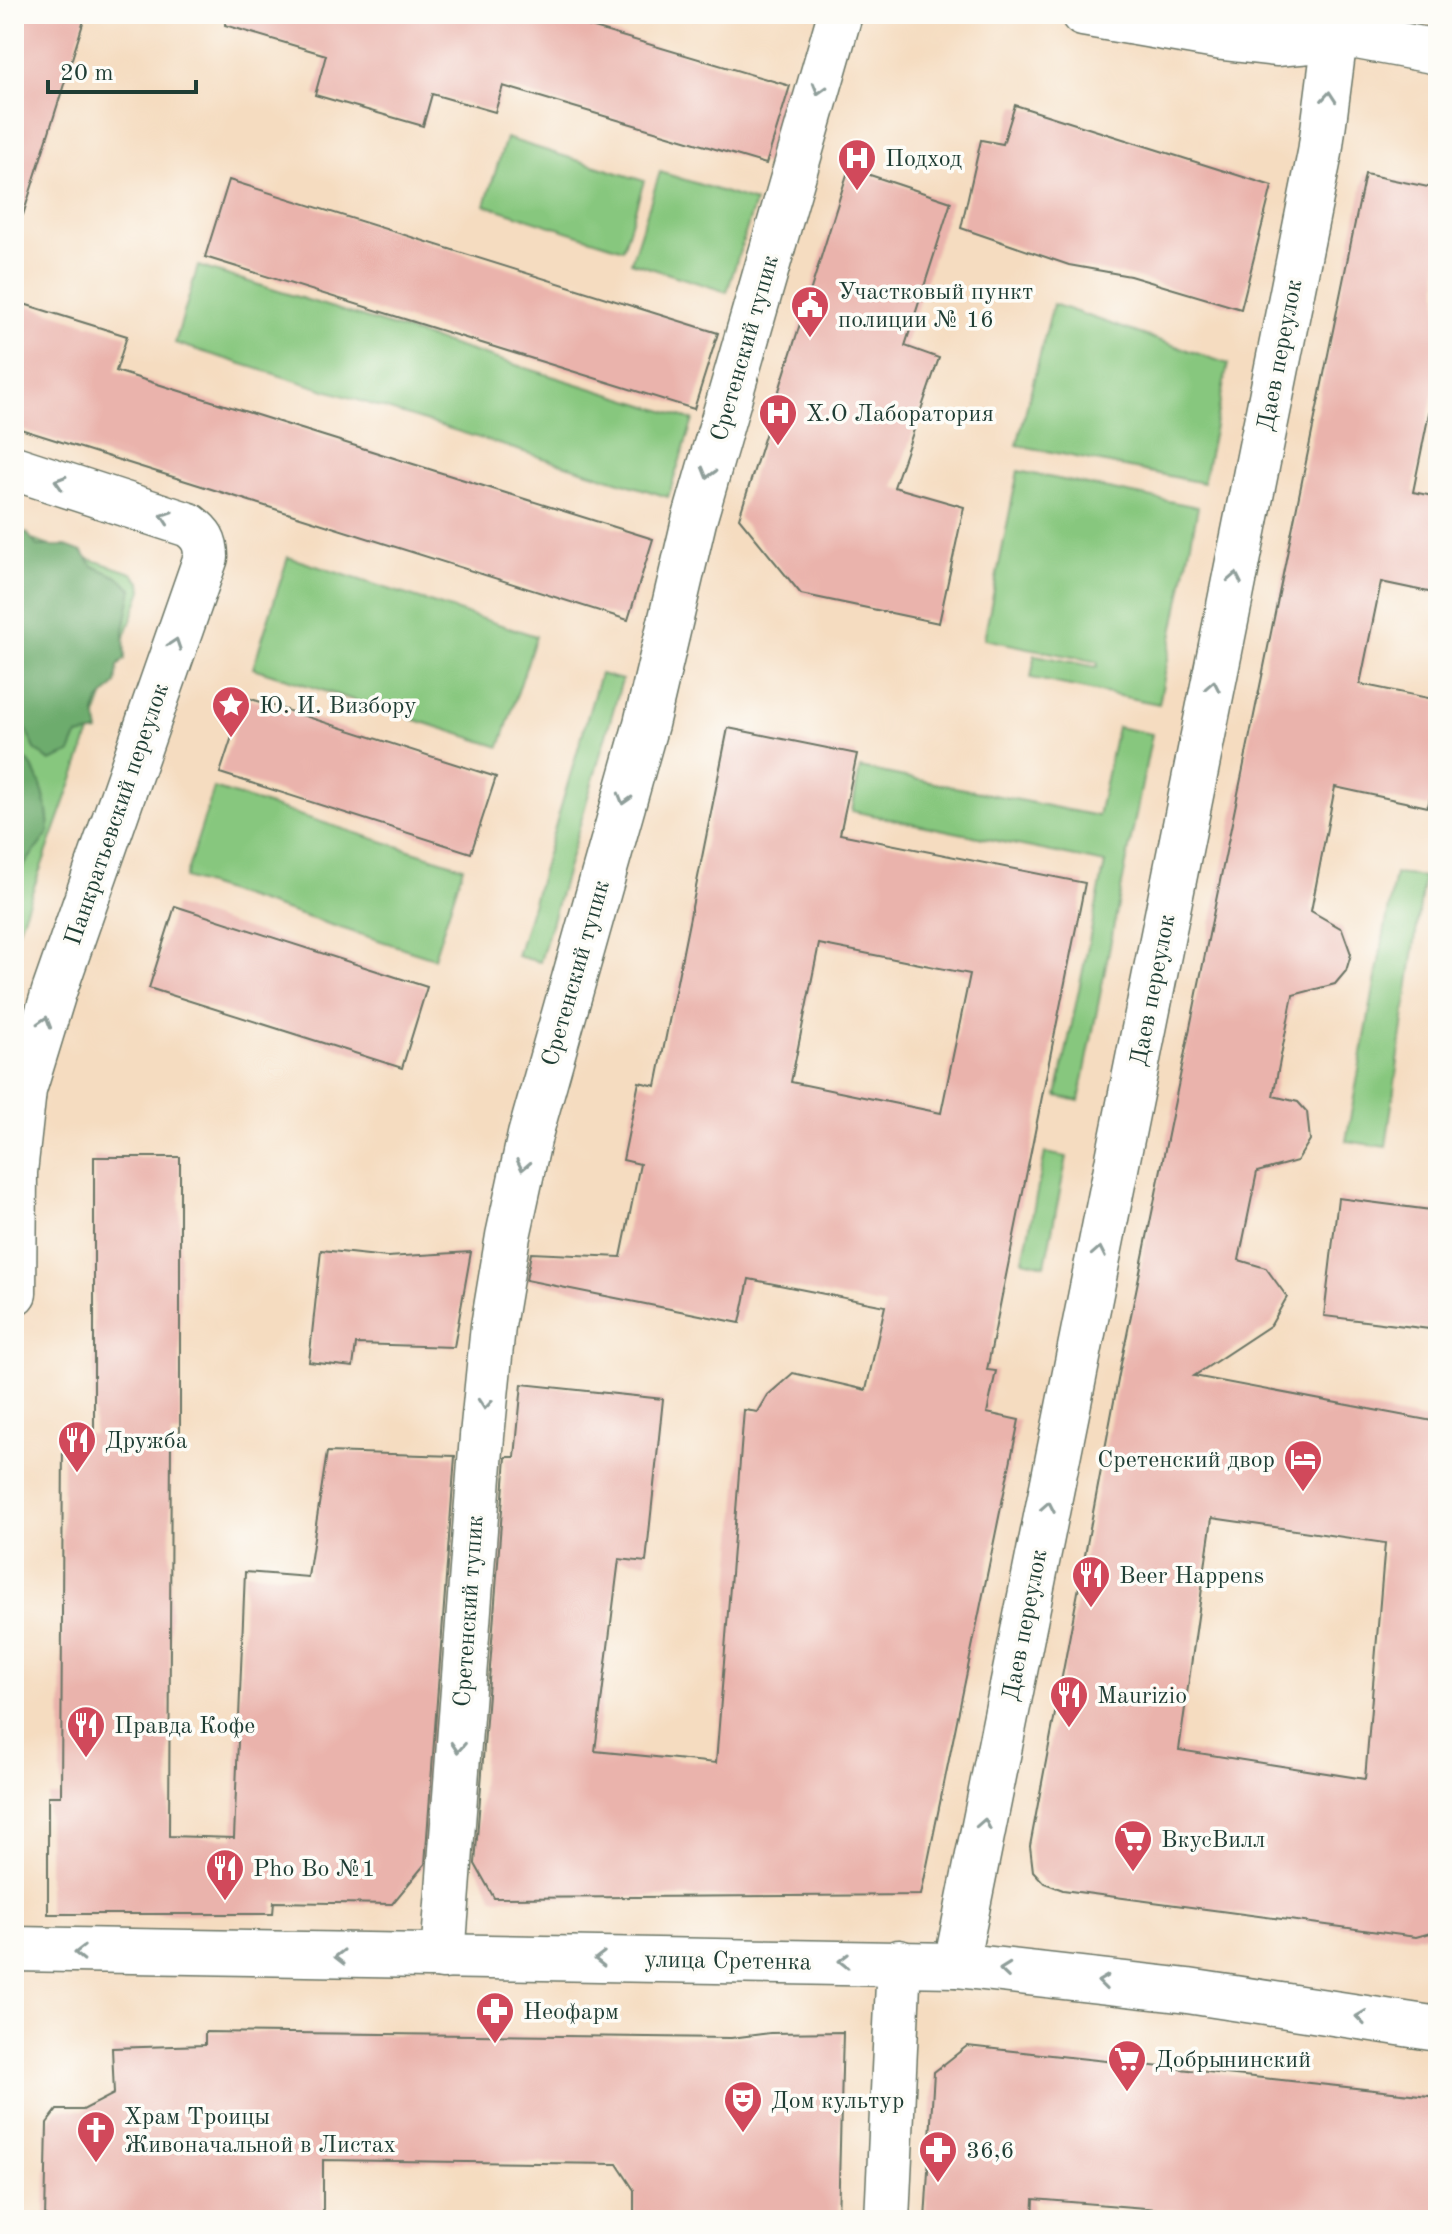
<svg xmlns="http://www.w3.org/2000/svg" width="1452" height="2234" viewBox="0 0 1452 2234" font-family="'Old Standard TT',serif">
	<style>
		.green { fill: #87c77e; stroke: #538259; stroke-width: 2 }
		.forest { fill: #6dac6d; stroke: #467450; stroke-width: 2 }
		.building { fill: #eab3ac; fill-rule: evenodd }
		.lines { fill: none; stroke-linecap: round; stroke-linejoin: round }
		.street-casing { stroke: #6a7565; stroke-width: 47 }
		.secondary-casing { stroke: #6a7565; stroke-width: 47 }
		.street { stroke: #fff; stroke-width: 44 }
		.secondary { stroke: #fff; stroke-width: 44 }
		.oneway { stroke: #8f9e9a }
		.labels { text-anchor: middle; stroke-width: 7; stroke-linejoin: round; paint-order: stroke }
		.poi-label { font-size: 24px; fill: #1f3d34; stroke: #fdfcf7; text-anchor: start }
		.street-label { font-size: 24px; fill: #1f3d34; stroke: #fdfcf7 }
	</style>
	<rect width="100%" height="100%" fill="#fdfcf7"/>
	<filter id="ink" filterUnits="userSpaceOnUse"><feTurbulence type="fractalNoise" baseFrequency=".0125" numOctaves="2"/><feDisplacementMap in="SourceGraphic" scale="16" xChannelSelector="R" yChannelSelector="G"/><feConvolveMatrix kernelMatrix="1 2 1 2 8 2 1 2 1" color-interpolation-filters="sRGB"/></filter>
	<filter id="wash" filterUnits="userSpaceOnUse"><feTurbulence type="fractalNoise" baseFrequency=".006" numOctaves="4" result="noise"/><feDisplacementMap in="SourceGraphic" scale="32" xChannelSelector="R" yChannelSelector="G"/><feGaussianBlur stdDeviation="1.8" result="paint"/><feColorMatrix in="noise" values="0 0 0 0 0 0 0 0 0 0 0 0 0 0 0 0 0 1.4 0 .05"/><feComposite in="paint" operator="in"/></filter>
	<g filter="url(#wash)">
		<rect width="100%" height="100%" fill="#f5dcc0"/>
		<!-- green -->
		<g class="green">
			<path d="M506,138L644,181L623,249L485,205Z"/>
			<path d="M660,172L755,202L727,292L631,262Z"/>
			<path d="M198,266L693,420L668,497L175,343Z"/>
			<path d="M1053,304L1228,364L1203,483L1017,445Z"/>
			<path d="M1018,471L1198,507L1159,704L1031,678L1035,655L1097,667L1098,662L984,639Z"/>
			<path d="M14,534L132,573L141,583L142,590L14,942Z"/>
			<path d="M288,557L536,636L500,747L253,668Z"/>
			<path d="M600,674L622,680L540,962L517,956Z"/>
			<path d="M1117,727L1152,734L1079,1101L1057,1096L1105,863L852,811L860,768L1098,816Z"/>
			<path d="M214,788L463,867L434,958L185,878Z"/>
			<path d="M1395,874L1424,877L1386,1147L1346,1141Z"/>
			<path d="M1045,1153L1067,1157L1045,1265L1023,1260Z"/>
		</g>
		<!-- forest -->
		<g class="forest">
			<path d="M14,530L27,533L37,546H66L82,552L93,566L118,577L132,589L124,630L125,659L118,666L116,684L99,701L95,713L99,732L77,736L70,753L50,761L35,749L25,727H14Z"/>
			<path d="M14,750C40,763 48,804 49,832L14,879Z"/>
		</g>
		<g id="blocks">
			<!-- building -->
			<g class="building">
				<path d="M14,14H86L23,215L14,214Z"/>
				<path d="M226,14H547L790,86L766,164L503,86L495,112L432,94L423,126L315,95L326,55L225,25Z"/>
				<path d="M1015,105L1272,186L1241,309L1130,276L1069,265L961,228L981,140L1003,144Z"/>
				<path d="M849,168L951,202L905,346L939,358L894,487L964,507L939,623L801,594L739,518Z"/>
				<path d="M1365,174L1438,189V369L1413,492L1438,497V594L1381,582L1360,684L1438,700V759L1428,807L1335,787L1311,911L1342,929L1351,954L1346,971L1335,984L1293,995L1273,1096L1298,1102L1307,1112L1310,1140L1297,1161L1257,1172L1239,1260L1266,1268L1287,1297L1271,1325L1194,1376L1438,1422V1931L1416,1937L1063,1890L1044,1883L1033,1871L1030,1846L1121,1364ZM1212,1518L1385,1543L1365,1779L1179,1750Z"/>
				<path d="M229,180L718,333L694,409L205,257Z"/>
				<path d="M14,301L127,336L116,371L653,539L628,620L14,427Z"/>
				<path d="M245,697L496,777L471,853L220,773Z"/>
				<path d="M728,728L857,754L840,834L1085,883L987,1370L996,1371L987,1413L1019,1420L921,1895L494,1898L475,1864L506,1457H515L522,1384L663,1399L646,1562L619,1559L595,1751L716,1763L744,1410L758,1412L768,1395L793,1373L866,1390L885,1306L749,1279L740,1323L526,1280L531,1253L621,1257L640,1164L623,1160L639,1082L656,1086ZM819,944L970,974L941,1113L791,1082Z"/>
				<path d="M175,906L427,987L402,1068L149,988Z"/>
				<path d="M94,1157H180V1434H171L169,1836L234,1838L245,1572L308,1577L327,1452L455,1456L425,1864L392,1904L274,1902L273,1914H48V1796H61L63,1434H94Z"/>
				<path d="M1338,1198L1438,1211V1330L1324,1316Z"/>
				<path d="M321,1250L387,1257L471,1252L454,1347L356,1344L353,1367L309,1362Z"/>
				<path d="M205,2032L731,2038L770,2033L843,2032L838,2220H634V2190L617,2164L323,2160V2220H45L47,2123L57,2110H83L114,2094L112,2048L205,2045Z"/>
				<path d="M967,2046L1438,2097V2220H1193L1194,2212L1034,2199L1033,2220H925L934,2072Z"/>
			</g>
		</g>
	</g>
	<g filter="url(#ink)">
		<use href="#blocks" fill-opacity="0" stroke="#6a7565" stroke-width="2"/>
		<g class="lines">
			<!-- street casing -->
			<g class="street-casing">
				<g id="street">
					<path d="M14,468L189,525C201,534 206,541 206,557L54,992L24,1090L15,1172L14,1293"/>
					<path d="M443,1957L482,1436L493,1326L508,1236L530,1135L646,724L694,521L840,14"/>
					<path d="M956,1965L1320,153L1338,14"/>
					<path d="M887,2220L899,1962"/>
				</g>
			</g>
			<!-- secondary casing -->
			<g class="secondary-casing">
				<g id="secondary">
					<path d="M1083,14L1223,38L1276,44L1357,37L1438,52"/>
					<path d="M14,1949L956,1965L1188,1991L1438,2029"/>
				</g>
			</g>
			<!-- street -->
			<use href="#street" class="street"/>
			<!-- secondary -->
			<use href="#secondary" class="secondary"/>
		</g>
		<!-- one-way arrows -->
		<defs><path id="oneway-chevron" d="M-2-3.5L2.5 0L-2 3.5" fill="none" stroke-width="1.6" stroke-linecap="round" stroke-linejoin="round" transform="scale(2)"/></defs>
		<g class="oneway">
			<use href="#oneway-chevron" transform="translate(819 89) rotate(106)"/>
			<use href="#oneway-chevron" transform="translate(1329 97) rotate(-85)"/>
			<use href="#oneway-chevron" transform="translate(708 473) rotate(106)"/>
			<use href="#oneway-chevron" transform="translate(60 482) rotate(-163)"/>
			<use href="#oneway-chevron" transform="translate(166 517) rotate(-161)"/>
			<use href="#oneway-chevron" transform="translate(1235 578) rotate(-79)"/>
			<use href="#oneway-chevron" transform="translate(175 644) rotate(-71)"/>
			<use href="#oneway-chevron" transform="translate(1213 686) rotate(-79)"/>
			<use href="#oneway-chevron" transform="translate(624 799) rotate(106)"/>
			<use href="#oneway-chevron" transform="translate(45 1022) rotate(-73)"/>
			<use href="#oneway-chevron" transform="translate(523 1165) rotate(102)"/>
			<use href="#oneway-chevron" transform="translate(1099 1252) rotate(-79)"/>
			<use href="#oneway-chevron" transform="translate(485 1404) rotate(95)"/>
			<use href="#oneway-chevron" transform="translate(1048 1507) rotate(-79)"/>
			<use href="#oneway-chevron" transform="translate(458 1747) rotate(94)"/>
			<use href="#oneway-chevron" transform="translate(984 1824) rotate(-79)"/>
			<use href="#oneway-chevron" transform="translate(80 1953) rotate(-179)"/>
			<use href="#oneway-chevron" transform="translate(340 1957) rotate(-180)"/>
			<use href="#oneway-chevron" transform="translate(600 1959) rotate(-179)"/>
			<use href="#oneway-chevron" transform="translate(844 1961) rotate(-179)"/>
			<use href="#oneway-chevron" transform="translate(1005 1970) rotate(-174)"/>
			<use href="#oneway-chevron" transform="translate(1103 1982) rotate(-173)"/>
			<use href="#oneway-chevron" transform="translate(1361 2017) rotate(-172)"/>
		</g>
	</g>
	<!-- icons -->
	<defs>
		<g id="hospital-pin" transform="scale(2)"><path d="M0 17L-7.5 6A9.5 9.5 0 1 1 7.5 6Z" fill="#d1495b" stroke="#fdfcf7"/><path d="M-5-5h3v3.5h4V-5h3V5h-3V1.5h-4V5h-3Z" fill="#fff"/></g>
		<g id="civic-pin" transform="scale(2)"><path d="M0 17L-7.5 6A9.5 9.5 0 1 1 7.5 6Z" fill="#d1495b" stroke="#fdfcf7"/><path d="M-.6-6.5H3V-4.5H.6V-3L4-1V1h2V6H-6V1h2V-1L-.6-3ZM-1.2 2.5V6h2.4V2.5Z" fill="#fff"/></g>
		<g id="sight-pin" transform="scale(2)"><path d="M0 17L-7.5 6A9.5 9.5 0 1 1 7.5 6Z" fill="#d1495b" stroke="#fdfcf7"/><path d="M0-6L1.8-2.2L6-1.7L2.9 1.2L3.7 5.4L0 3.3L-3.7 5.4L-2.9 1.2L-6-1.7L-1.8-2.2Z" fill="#fff"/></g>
		<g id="restaurant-pin" transform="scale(2)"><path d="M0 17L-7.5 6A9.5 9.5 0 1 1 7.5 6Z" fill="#d1495b" stroke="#fdfcf7"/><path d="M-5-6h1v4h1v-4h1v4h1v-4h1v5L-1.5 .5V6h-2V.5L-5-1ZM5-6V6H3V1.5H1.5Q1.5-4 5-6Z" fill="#fff"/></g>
		<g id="hotel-pin" transform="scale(2)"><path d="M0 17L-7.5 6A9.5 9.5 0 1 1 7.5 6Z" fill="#d1495b" stroke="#fdfcf7"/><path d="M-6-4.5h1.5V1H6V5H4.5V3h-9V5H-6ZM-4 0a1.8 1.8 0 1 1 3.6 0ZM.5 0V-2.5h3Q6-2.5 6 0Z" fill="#fff"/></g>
		<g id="supermarket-pin" transform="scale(2)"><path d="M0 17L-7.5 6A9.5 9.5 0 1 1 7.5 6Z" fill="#d1495b" stroke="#fdfcf7"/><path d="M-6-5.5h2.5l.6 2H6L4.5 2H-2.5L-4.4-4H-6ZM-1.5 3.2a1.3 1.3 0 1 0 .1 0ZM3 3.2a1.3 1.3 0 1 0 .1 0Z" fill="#fff"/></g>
		<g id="pharmacy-pin" transform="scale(2)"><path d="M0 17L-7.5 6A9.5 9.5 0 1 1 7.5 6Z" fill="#d1495b" stroke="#fdfcf7"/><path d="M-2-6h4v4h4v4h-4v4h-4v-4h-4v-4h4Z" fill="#fff"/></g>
		<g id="theatre-pin" transform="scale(2)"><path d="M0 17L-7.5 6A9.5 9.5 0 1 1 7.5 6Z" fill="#d1495b" stroke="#fdfcf7"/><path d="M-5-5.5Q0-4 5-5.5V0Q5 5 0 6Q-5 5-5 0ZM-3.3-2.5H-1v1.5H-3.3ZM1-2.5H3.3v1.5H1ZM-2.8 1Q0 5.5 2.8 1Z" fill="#fff"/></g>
		<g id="church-pin" transform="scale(2)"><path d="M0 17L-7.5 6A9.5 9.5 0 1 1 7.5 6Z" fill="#d1495b" stroke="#fdfcf7"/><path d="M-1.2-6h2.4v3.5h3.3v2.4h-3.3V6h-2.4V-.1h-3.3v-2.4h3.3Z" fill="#fff"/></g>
	</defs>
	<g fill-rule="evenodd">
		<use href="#hospital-pin" x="857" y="158"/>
		<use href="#civic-pin" x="810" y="305"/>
		<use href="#hospital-pin" x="778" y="413"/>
		<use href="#sight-pin" x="231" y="705"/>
		<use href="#restaurant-pin" x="77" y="1440"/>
		<use href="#hotel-pin" x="1303" y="1459"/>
		<use href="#restaurant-pin" x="1091" y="1575"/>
		<use href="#restaurant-pin" x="1069" y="1695"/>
		<use href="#restaurant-pin" x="86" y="1725"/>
		<use href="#supermarket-pin" x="1133" y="1839"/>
		<use href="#restaurant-pin" x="225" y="1868"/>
		<use href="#pharmacy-pin" x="495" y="2011"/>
		<use href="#supermarket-pin" x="1127" y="2059"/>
		<use href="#theatre-pin" x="743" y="2100"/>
		<use href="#church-pin" x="96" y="2130"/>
		<use href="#pharmacy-pin" x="938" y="2150"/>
	</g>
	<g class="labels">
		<!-- poi labels -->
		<g class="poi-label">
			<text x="885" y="166">Подход</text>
			<text x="838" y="299">Участковый пункт<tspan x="838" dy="28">полиции № 16</tspan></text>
			<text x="806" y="421">X.O Лаборатория</text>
			<text x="259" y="713">Ю. И. Визбору</text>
			<text x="105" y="1448">Дружба</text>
			<text x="1275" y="1467" text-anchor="end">Сретенский двор</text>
			<text x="1119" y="1583">Beer Happens</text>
			<text x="1097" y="1703">Maurizio</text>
			<text x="114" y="1733">Правда Кофе</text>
			<text x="1161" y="1847">ВкусВилл</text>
			<text x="253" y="1876">Pho Bo №1</text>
			<text x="523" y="2019">Неофарм</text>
			<text x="1155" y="2067">Добрынинский</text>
			<text x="771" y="2108">Дом культур</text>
			<text x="124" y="2124">Храм Троицы<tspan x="124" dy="28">Живоначальной в Листах</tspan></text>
			<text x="966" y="2158">36,6</text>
		</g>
		<!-- street labels -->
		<g class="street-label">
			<text transform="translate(744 348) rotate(-74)" y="8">Сретенский тупик</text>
			<text transform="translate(1279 355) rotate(-79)" y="8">Даев переулок</text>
			<text transform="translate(116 814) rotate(-71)" y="8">Панкратьевский переулок</text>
			<text transform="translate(575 973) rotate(-74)" y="8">Сретенский тупик</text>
			<text transform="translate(1152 990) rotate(-79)" y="8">Даев переулок</text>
			<text transform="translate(468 1611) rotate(-86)" y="8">Сретенский тупик</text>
			<text transform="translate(1024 1625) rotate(-79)" y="8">Даев переулок</text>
			<text transform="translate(728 1960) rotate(1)" y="8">улица Сретенка</text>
		</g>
	</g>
	<!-- margin -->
	<rect width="1452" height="2234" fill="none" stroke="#fdfcf7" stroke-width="48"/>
	<!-- scale -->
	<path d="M48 80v12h148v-12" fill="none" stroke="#1f3d34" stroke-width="4"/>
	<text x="60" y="80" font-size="24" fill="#1f3d34" stroke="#fdfcf7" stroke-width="6" paint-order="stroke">20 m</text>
</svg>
